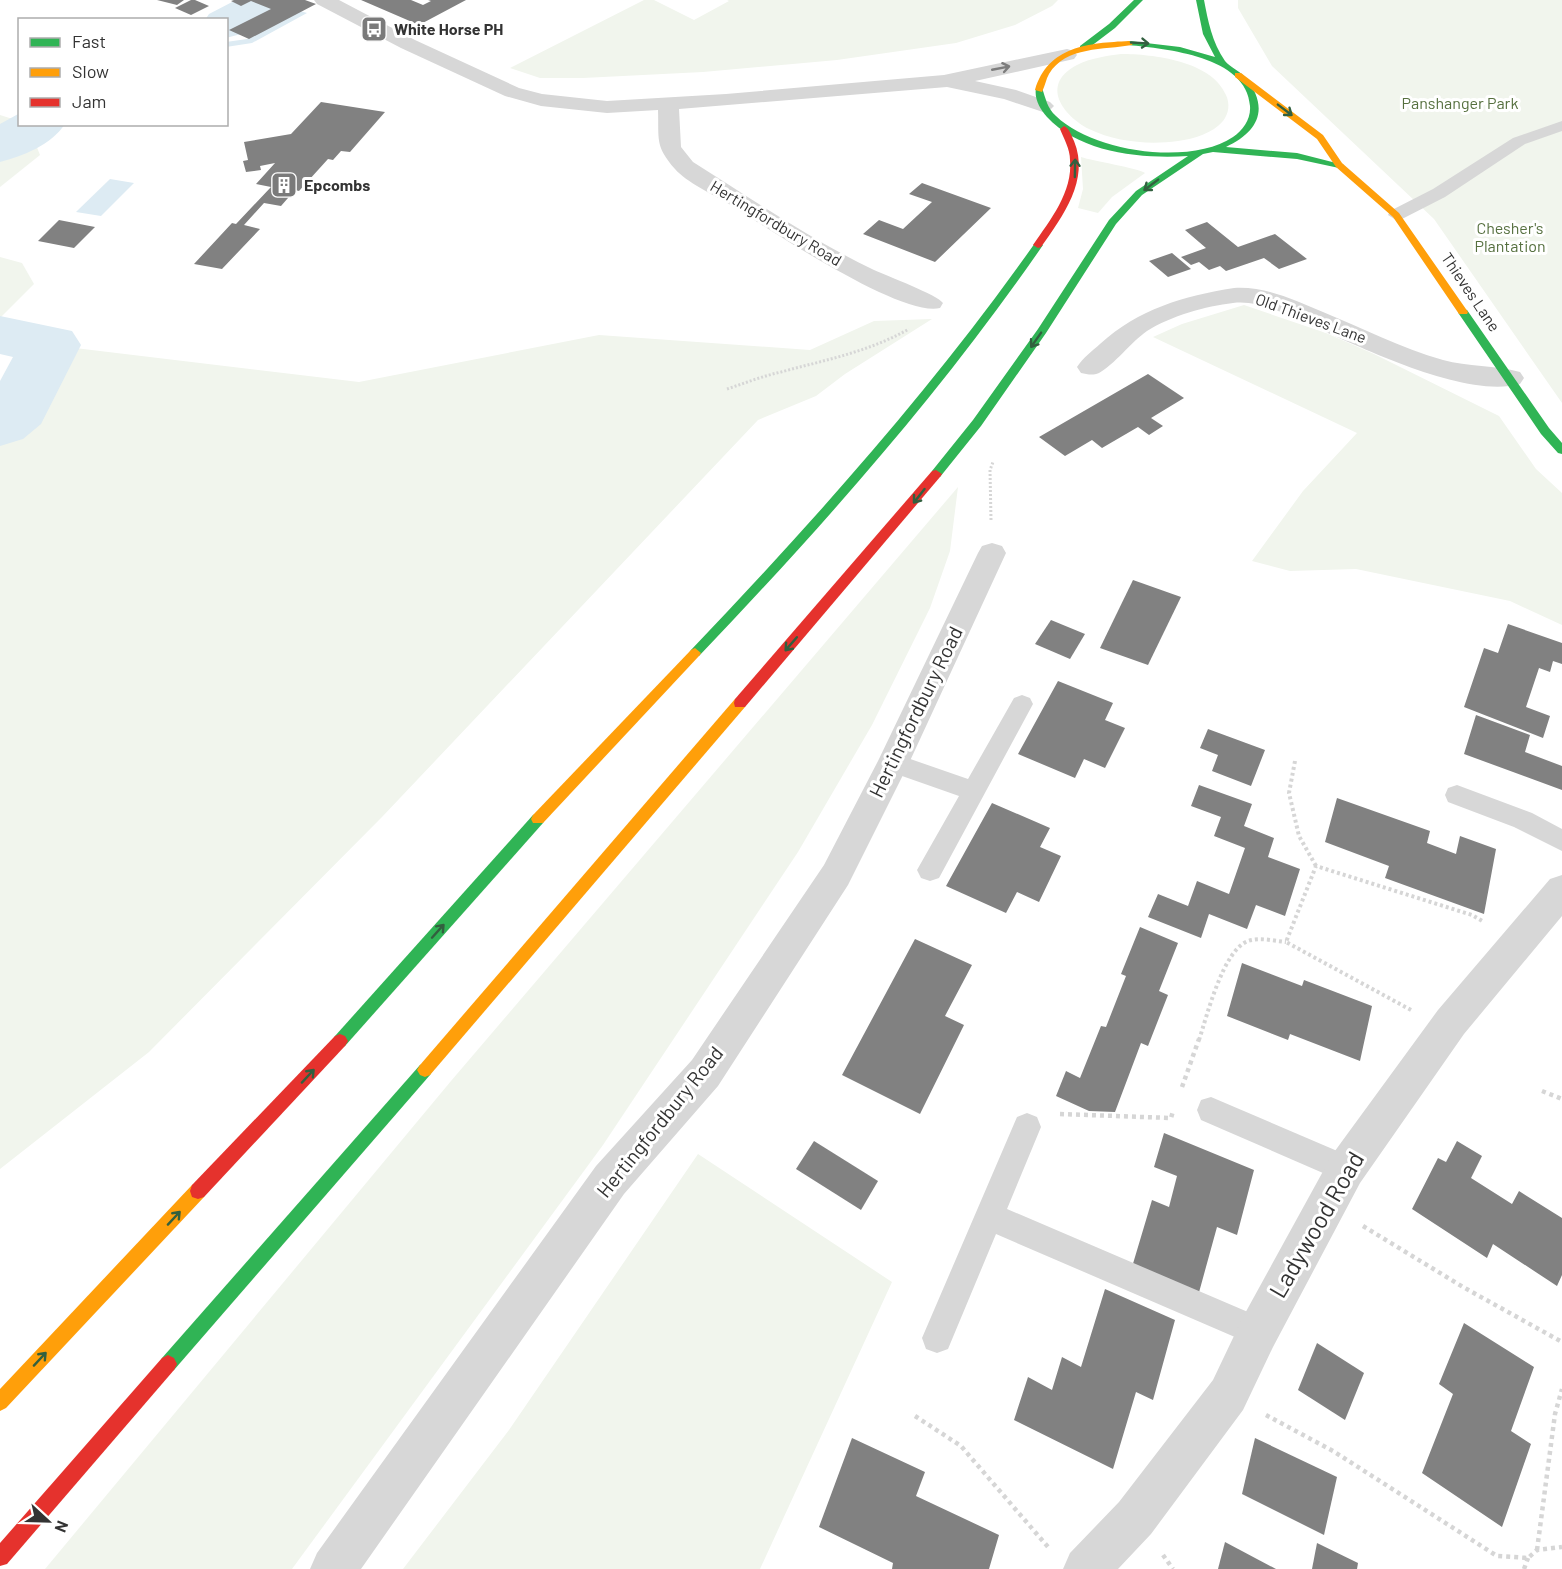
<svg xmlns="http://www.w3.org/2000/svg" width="1562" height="1569" viewBox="0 0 1562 1569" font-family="Barlow,sans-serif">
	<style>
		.green { fill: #f1f5ed }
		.water { fill: #ddebf3 }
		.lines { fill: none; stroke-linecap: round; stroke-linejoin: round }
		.stream { fill: #ddebf3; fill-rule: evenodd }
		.river { fill: #ddebf3; fill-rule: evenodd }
		.building { fill: #818181 }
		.path-far2 { stroke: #d6d6d6; stroke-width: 3; stroke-dasharray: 2 2; stroke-linecap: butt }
		.path-far1 { stroke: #d6d6d6; stroke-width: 4; stroke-dasharray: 3 3; stroke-linecap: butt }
		.path { stroke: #d6d6d6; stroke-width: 4.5; stroke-dasharray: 4 4; stroke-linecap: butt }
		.lane { fill: #d7d7d7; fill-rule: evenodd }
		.street { fill: #d7d7d7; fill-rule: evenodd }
		.fast { fill: #30b455; fill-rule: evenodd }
		.slow { fill: #ff9f0a; fill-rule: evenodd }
		.jam { fill: #e5322d; fill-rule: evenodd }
		.oneway { stroke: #32603f }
		.oneway2 { stroke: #7d7d7d }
		.labels { text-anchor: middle; stroke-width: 6; stroke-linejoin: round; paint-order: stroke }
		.far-poi-label { font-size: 16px; font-weight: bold; fill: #333; stroke: #fff; text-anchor: start }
		.far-park-label { font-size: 16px; fill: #56703f; stroke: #fff }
		.far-street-label { font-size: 16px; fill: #333; stroke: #fff }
		.street-label { font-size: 20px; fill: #333; stroke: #fff }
		.near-street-label { font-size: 24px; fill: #333; stroke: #fff }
	</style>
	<rect width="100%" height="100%" fill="#fff"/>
	<!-- green -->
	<g class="green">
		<path d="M644,0H654L694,20L729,1L727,0H1058L1052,6L1015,25L956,43L837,60L703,72L583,78H540L510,68Z"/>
		<path d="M1238,0H1562V403L1434,219L1272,66L1238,8Z"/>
		<path d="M1121,54C1153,54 1212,61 1226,95C1230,104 1229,113 1223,121C1213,133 1194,139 1178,141C1149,145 1116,142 1089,129C1062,115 1040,84 1077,65C1091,58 1106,56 1121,54Z"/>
		<path d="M0,115L19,121L20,124L28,125L40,155L0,187Z"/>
		<path d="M1081,157C1093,161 1138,168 1145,173L1112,197L1098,213L1078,208L1083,189Z"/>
		<path d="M0,257L22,263L34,284L0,318Z"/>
		<path d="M1244,305L1326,333L1374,354L1499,416L1536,469L1562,493V625L1510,601L1356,569L1290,571L1252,561L1303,491L1357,433L1153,337L1182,324Z"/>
		<path d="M932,319L845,374L816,396L758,420L382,817L149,1052L0,1169V424L18,408L50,345L359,382L599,335L810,350L874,321Z"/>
		<path d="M958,487L950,551L930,608L872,725L798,852L603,1145L292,1569H45L451,1081Z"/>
		<path d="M698,1154L892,1282L760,1569H403L509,1430Z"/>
	</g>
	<!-- water -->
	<path class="water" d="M110,179L134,183L101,216L76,212Z"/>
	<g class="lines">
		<!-- stream -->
		<path class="stream" d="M300,11L307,13L252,43L226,47V42L247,39Z"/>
		<!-- river -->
		<g class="river">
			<path d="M236,0H278L283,7C271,25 247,33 226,38V20H205L209,14Z"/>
			<path d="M20,113V124H65C51,145 23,156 0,162V124Z"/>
			<path d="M0,316L72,331L81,345L41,424L23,439L0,446V381L13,357L0,354Z"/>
		</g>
	</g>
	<!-- building -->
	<g class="building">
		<path d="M157,0H184L177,5Z"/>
		<path d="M191,0H195L209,6L191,15L175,8Z"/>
		<path d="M234,0H305L316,4L249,39L229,30L271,9L251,1L241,6L231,1Z"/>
		<path d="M361,0H411L423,5L431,1L428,0H466L419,25Z"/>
		<path d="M321,102L385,112L350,152L341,151L333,160L328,159L299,191L295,190L281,206L264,203L244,225L260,229L222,269L194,264L232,223L236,224L271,187L256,184L275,163L260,166L261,170L246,172L243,161L248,160L244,142L291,134Z"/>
		<path d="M922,183L991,208L935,262L863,234L879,220L903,229L932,202L909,194Z"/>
		<path d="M59,220L95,227L74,248L38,241Z"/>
		<path d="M1207,222L1238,247L1275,234L1307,259L1279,269L1264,258L1226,271L1220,266L1209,270L1199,262L1191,265L1181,257L1206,248L1185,230Z"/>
		<path d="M1172,253L1191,269L1168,277L1149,261Z"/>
		<path d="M1148,374L1184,398L1151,418L1163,426L1149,435L1138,427L1102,448L1092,440L1065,456L1039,437Z"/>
		<path d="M1133,580L1181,597L1148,665L1100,648Z"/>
		<path d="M1051,620L1085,634L1070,659L1035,644Z"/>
		<path d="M1508,624L1562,643V664L1553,661L1550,672L1539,668L1526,707L1550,716L1543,738L1464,707L1484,648L1498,653Z"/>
		<path d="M1058,681L1113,703L1105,720L1125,728L1105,768L1084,759L1075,778L1018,754Z"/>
		<path d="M1476,715L1530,735L1525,752L1562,766V790L1464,754Z"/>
		<path d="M1208,729L1265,750L1251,786L1212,771L1218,755L1200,748Z"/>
		<path d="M1199,785L1252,804L1244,826L1274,838L1268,857L1300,869L1285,916L1256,905L1247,929L1209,914L1201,938L1148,917L1158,894L1188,906L1197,881L1229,894L1245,848L1214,836L1221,817L1191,806Z"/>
		<path d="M1337,798L1430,831L1427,843L1456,854L1460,836L1496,849L1484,914L1385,878L1389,866L1325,842Z"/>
		<path d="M992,803L1050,828L1040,847L1061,856L1039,902L1017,892L1006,913L946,886Z"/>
		<path d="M1140,927L1178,943L1159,991L1168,995L1148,1046L1141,1043L1115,1112L1089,1111L1056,1096L1066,1071L1080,1078L1101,1026L1106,1027L1126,976L1121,974Z"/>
		<path d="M915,939L972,965L945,1016L964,1025L920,1114L842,1075Z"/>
		<path d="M1242,963L1302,986L1304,980L1372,1006L1360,1061L1290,1034L1288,1040L1227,1016Z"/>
		<path d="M1164,1133L1254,1170L1237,1235L1217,1227L1198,1296L1132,1267L1152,1200L1169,1207L1177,1176L1154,1167Z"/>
		<path d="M814,1141L878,1181L861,1210L796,1169Z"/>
		<path d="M1457,1141L1482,1156L1471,1178L1512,1204L1519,1191L1562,1218V1275L1557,1286L1493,1244L1487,1258L1412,1209L1438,1158L1446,1162Z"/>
		<path d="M1105,1289L1175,1320L1153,1400L1136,1392L1113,1469L1014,1420L1028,1377L1052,1390L1062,1357L1081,1367Z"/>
		<path d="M1464,1323L1534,1367L1511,1431L1531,1444L1502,1527L1422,1473L1453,1394L1439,1384Z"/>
		<path d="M1317,1343L1364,1373L1345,1420L1298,1390Z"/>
		<path d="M852,1438L925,1472L916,1496L999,1535L989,1569H892L893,1563L819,1527Z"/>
		<path d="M1255,1438L1337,1477L1324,1535L1242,1494Z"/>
		<path d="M1225,1542L1276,1569H1218Z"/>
		<path d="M1317,1543L1358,1563L1357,1569H1312Z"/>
	</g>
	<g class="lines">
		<!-- path-far2 -->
		<g class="path-far2">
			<path d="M727,389C745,383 763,376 781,372C825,360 868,352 909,329"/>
			<path d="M991,520L990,470L993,462"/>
		</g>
		<!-- path-far1 -->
		<g class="path-far1">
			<path d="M1295,761L1289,793L1299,836L1316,866"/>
			<path d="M1411,1010L1286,942L1316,866L1472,915L1484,922"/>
			<path d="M1199,1040C1207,1016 1223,950 1248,941C1260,937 1274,941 1286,942"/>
		</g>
		<!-- path -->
		<g class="path">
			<path d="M1182,1087L1199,1039"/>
			<path d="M1542,1091L1562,1099"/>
			<path d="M1060,1114L1171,1118L1173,1111"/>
			<path d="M1363,1226L1463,1287L1562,1342"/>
			<path d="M1266,1415L1333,1451L1497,1556L1528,1558L1537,1550L1562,1547"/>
			<path d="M915,1416L961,1446L1048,1547"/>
			<path d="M1537,1550L1555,1414L1562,1389"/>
			<path d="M1163,1555L1173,1569"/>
			<path d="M1524,1569L1528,1558"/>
		</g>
		<!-- lane -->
		<g class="lane">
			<path d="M1562,121V131L1525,144L1445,197L1402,219L1396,220L1388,215L1390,211L1433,189L1513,138Z"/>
			<path d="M1022,695L1030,698L1033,704L939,878L930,881L921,878L917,870L959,796L885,770L881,763L885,756L893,753L968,779L1014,698Z"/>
			<path d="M1457,785L1532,813L1562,829V851L1514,827L1448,802L1445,795L1448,788Z"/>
			<path d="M1211,1097L1356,1159L1360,1169L1356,1179L1346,1183L1201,1120L1197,1110L1201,1100Z"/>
			<path d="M1027,1113L1037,1117L1041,1127L1007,1209L1269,1321L1273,1332L1269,1343L1258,1347L996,1234L948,1349L937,1353L926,1349L922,1338L1017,1117Z"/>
		</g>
		<!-- street -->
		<g class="street">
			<path d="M314,0H339L415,40L519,88L542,94L607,101L726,94L944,75L1067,49L1074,51L1077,55L1074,59L975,81L1016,90L1050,102L1054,106L1050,110L1043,112L1004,99L947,87L679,109L681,147L693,162C752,199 811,240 874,270C887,276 938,295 943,303L940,308C901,318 766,227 729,204C714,195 686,182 675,169C655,146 659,140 658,110L607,113L541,106L505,96L401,48L317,4Z"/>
			<path d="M1234,288C1265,286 1294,300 1323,312C1362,328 1401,348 1443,360C1468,367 1495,365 1520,372L1524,378L1520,384C1463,399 1360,346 1307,324C1284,314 1260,300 1233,303C1206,306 1171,316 1147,331C1131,342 1114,365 1099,373C1092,376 1087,374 1081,373L1077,367C1083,358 1092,351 1100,344C1139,309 1183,296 1234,288Z"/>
			<path d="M992,543L1002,546L1006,553L909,763L848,885L718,1086L624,1194L361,1569H310L317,1553L596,1166L692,1060L824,865L878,761L978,553L982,546Z"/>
			<path d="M1562,875V916L1464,1034L1360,1183L1273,1347L1243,1410L1151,1534L1118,1569H1063L1070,1553L1119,1502L1213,1380L1243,1317L1332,1155L1438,1010L1550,879Z"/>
		</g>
		<!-- fast -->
		<g class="fast">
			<path d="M1134,0H1143L1115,28L1086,50H1080V46L1109,24Z"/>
			<path d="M1196,0H1204C1208,21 1212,42 1225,61C1230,67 1240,71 1246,78C1270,109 1258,132 1226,147L1297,153L1344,165L1339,168L1297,159L1213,152L1203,154L1142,195L1116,224L1046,333L981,426L940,477H932V471L973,420L1038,329L1109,220L1136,191L1188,156C1142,159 1080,153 1047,117C1040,109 1034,99 1036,88H1042C1046,99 1047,108 1056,116C1093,152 1190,166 1233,137C1243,130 1251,119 1250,106C1247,56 1166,49 1129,45L1125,43L1129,41L1180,47L1215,57L1203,34Z"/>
			<path d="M1038,242L1043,245C941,393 823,526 699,656H691L689,653L691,650C814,521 932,389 1035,243Z"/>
			<path d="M1463,309L1467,310L1549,428L1562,443V454L1558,453L1541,434L1459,314L1458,312Z"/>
			<path d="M538,813L543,815L545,819L543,823L345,1046L340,1048L335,1046L332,1041L335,1036L533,815Z"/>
			<path d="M425,1063L430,1065L433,1070L430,1075L174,1370L168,1373L162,1370L159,1364L162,1358L420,1065Z"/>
		</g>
		<!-- slow -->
		<g class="slow">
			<path d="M1129,41L1133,43L1132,45C1104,50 1066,46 1049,74C1046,79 1045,86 1042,92L1035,90C1048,46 1089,43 1129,41Z"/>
			<path d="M1235,73H1241L1323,135L1342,163L1399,213L1468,312L1467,314H1459L1393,217L1336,167L1317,139L1235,77Z"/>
			<path d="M695,648L701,653L699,656L543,823H533L531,819L533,815L691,650Z"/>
			<path d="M740,698L745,699L746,703L745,707L430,1075L425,1077L420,1075L417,1070L420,1065L735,699Z"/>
			<path d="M198,1183L204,1185L206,1191L204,1197L6,1408L0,1411V1389L192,1185Z"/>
		</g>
		<!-- jam -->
		<g class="jam">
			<path d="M1064,126C1070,129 1071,135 1074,141C1090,180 1063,216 1041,247L1038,248L1033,245C1050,220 1073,192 1070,160C1070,149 1064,139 1060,129Z"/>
			<path d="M936,470L942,474L940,477L745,707H735L734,703L735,699L932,471Z"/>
			<path d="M340,1034L345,1036L348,1041L345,1046L204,1197L198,1199L192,1197L190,1191L192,1185L335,1036Z"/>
			<path d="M168,1355L174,1358L177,1364L174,1370L7,1564L0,1566V1543L162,1358Z"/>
		</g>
	</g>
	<!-- one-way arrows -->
	<defs><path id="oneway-shaft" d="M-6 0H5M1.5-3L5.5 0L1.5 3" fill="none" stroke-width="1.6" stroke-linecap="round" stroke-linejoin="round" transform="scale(1.5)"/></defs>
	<g class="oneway">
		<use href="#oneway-shaft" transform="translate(1140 43) rotate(3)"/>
		<use href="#oneway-shaft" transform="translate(1285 110) rotate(37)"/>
		<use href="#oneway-shaft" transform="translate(1075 168) rotate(-89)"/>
		<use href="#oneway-shaft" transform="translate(1151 185) rotate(143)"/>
		<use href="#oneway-shaft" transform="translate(1036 340) rotate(125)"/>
		<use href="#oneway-shaft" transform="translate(919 496) rotate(128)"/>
		<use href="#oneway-shaft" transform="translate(791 644) rotate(131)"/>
		<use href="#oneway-shaft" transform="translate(438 931) rotate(-48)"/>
		<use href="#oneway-shaft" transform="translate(308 1076) rotate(-47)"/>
		<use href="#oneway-shaft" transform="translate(174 1218) rotate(-47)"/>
		<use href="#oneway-shaft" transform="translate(40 1359) rotate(-47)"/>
	</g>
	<use class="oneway2" href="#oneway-shaft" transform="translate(1001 68) rotate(-11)"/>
	<!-- icons -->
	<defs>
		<g id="bus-square" transform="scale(1.35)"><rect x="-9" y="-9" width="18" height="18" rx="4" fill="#7a7a7a" stroke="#fff"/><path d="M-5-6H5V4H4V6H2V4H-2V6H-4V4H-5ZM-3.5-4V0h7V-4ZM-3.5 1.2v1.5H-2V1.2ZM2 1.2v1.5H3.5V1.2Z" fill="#fff"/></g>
		<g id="building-square" transform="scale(1.35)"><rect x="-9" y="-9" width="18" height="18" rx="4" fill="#7a7a7a" stroke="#fff"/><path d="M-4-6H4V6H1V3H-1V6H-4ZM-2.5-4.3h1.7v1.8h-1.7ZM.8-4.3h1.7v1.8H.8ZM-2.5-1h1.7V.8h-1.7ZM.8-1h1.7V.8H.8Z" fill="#fff"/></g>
	</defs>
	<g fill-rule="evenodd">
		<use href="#bus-square" x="374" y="29"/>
		<use href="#building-square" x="284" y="185"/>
	</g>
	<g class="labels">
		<!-- far-poi labels -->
		<g class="far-poi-label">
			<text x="394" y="35">White Horse PH</text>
			<text x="304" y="191">Epcombs</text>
		</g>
		<!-- far-park labels -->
		<g class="far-park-label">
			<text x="1460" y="109">Panshanger Park</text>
			<text x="1510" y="234">Chesher's<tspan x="1510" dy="18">Plantation</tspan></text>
		</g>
		<!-- far-street labels -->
		<g class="far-street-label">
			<text transform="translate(776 223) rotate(31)" y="6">Hertingfordbury Road</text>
			<text transform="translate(1471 292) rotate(56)" y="6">Thieves Lane</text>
			<text transform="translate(1311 318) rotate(20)" y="6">Old Thieves Lane</text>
		</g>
		<!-- street labels -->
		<g class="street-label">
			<text transform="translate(916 712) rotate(-64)" y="7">Hertingfordbury Road</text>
			<text transform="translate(660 1122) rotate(-51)" y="7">Hertingfordbury Road</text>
		</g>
		<!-- near-street labels -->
		<g class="near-street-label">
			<text transform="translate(1317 1225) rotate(-60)" y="8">Ladywood Road</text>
		</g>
	</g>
	<!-- legend -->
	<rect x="18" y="18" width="210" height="108" fill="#ffffff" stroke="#adadad" stroke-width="1.5"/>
	<rect x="30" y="38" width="30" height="9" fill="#30b455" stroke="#adadad" stroke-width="1.5"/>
	<text x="72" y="48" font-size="18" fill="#333333">Fast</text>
	<rect x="30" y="68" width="30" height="9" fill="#ff9f0a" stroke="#adadad" stroke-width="1.5"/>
	<text x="72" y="78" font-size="18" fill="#333333">Slow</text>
	<rect x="30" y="98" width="30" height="9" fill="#e5322d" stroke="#adadad" stroke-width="1.5"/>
	<text x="72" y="108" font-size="18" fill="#333333">Jam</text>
	<!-- north arrow -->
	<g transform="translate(48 1521) rotate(112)" stroke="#ffffff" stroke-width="4.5" paint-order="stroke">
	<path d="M0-4.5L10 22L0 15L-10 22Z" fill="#333333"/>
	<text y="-9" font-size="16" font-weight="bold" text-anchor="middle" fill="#333333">N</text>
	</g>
</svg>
